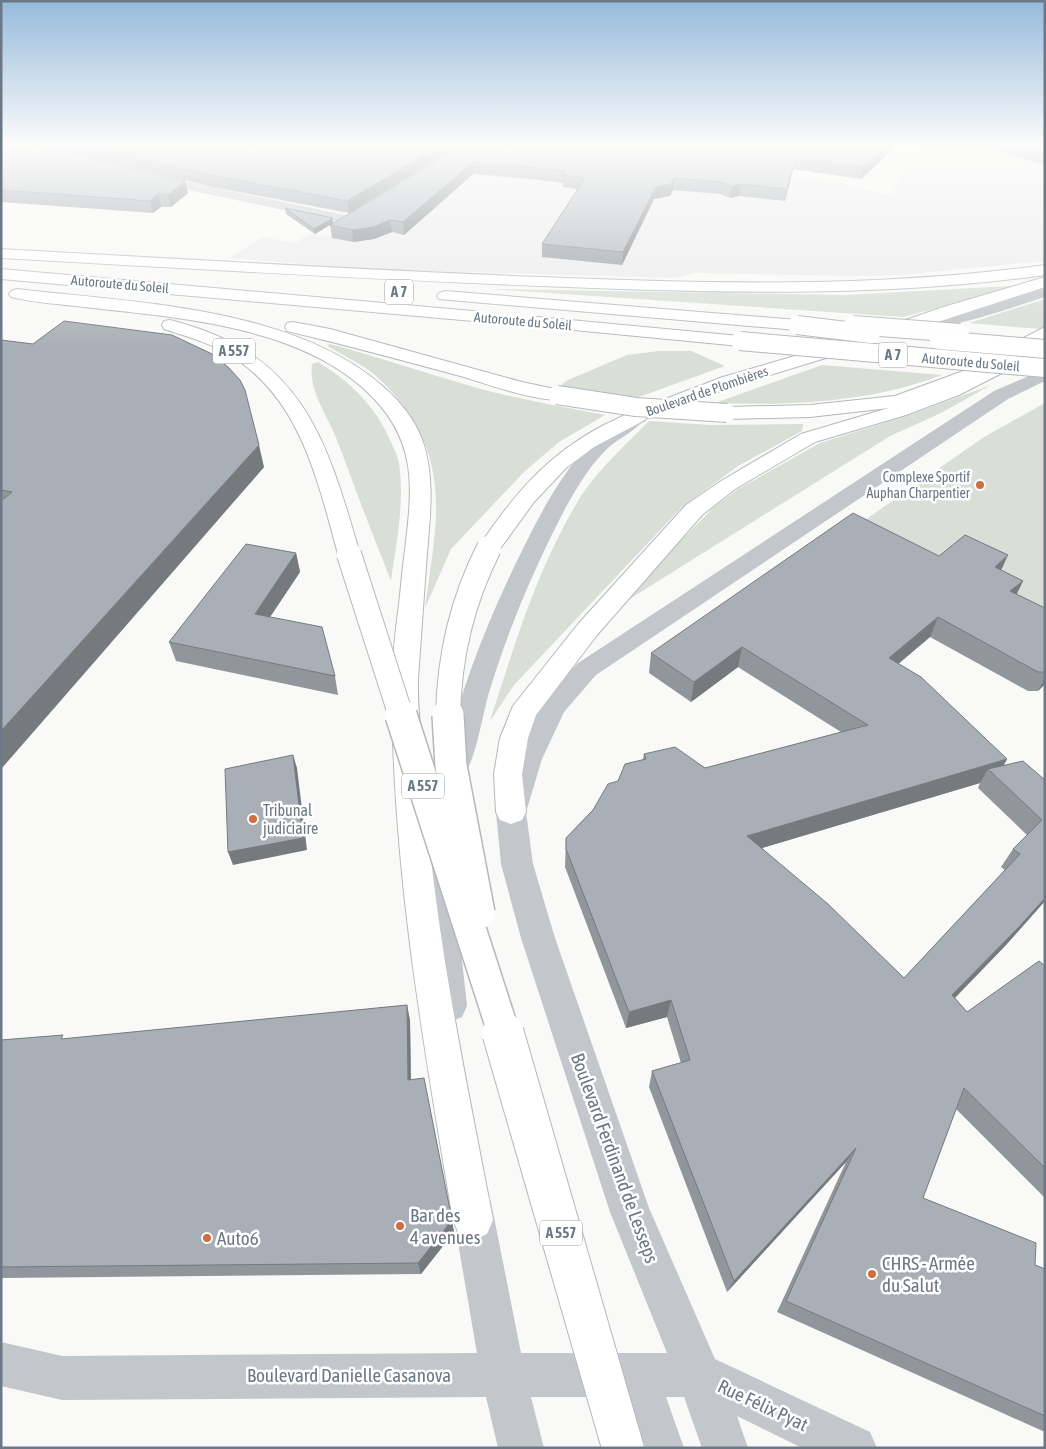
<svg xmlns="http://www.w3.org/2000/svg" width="1046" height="1449" viewBox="0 0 1046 1449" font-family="'Asap Condensed',sans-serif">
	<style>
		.built { fill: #eaebeb }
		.green { fill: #d9ded7 }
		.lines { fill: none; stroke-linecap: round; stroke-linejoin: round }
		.major-casing { stroke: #b5b8bc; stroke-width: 2 }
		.highway-casing { stroke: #b5b8bb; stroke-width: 2 }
		.minor { fill: #c3c6ca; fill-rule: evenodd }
		.major { fill: #fff; fill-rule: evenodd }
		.highway { fill: #fff; fill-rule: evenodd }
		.highway-bridge-far3-casing { stroke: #b5b8bb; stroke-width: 20; stroke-linecap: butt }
		.highway-bridge-far2-casing { stroke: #b5b8bb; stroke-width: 26; stroke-linecap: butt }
		.highway-bridge-far1-casing { stroke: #b5b8bb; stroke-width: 34; stroke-linecap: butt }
		.highway-bridge-casing { stroke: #b5b8bb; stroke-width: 43; stroke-linecap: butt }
		.highway-bridge-far3 { stroke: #fff; stroke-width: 18 }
		.highway-bridge-far2 { stroke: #fff; stroke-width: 24 }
		.highway-bridge-far1 { stroke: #fff; stroke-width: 31 }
		.highway-bridge { stroke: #fff; stroke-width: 41 }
		.wall { fill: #91969d; fill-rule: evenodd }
		.shaded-wall { fill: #767a7f }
		.building { fill: #a9afb6; stroke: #767a7f }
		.poi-dot { fill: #cf6e41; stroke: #fff; stroke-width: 2 }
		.labels { text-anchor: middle; stroke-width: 5; stroke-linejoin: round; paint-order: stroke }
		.far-street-label { font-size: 14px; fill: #6c7885; stroke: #fff }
		.far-poi-label { font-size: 14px; fill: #6c7885; stroke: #fff; text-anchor: end }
		.shield { fill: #fff; stroke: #98a0aa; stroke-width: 1 }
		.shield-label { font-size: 15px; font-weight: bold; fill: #6c7885 }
		.poi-label { font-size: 16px; fill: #6c7885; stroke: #fff; text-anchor: start }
		.near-street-label { font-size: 19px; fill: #6c7885; stroke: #fff }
		.near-poi-label { font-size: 19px; fill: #6c7885; stroke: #fff; text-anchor: start }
	</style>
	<rect width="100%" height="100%" fill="#f9f9f7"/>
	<!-- built -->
	<path class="built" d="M171,145L446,170L722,145L698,170L844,182L845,185L890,195L903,173L905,159L915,156L923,145H1041L1045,146V261L899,275L855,276L694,273L676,278L363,269L229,258L263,237L295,243L311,233L338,238L370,218L228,190L129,166Z"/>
	<!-- green -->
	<g class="green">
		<path d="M1010,286L1011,288L903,317L489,289L845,295Z"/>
		<path d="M1045,299V326L1040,329L969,323Z"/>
		<path d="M330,344C379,357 428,374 477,388C519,399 562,407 605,415L559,442L524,472L451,549L425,608C435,532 452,469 402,404C391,390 378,376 364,367C352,359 339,353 327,346Z"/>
		<path d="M659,351H691L725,366L636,398L557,388L568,380L627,355Z"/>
		<path d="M318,362C351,382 376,407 391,442C394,449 398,457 399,464C405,503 396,543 391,581C373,536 356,491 339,445C330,419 308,392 312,364Z"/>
		<path d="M822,365L942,375C872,402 789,406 715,403Z"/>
		<path d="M991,385L941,413L890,436L628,600L631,591L714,507L738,489L820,443L915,413Z"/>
		<path d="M1045,403V633L848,532L984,437Z"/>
		<path d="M649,421L710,425L803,424L802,431L738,466L682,507L514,685L490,721C514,646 537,569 578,501C595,473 625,445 649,421Z"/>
	</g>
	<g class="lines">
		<!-- major casing -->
		<g class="major-casing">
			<g id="major">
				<path d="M1045,277V287L895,336H883L880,332L883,328L940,308Z"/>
				<path d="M1045,339V351L959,395L906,415L815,442L735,489L702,515L597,635L536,715L528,738L522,774L526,812L522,820L511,824L500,820L496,812L494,774L500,738L513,706L579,623L686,505L721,481L801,434L892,407L945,387Z"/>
				<path d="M846,341L852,342L855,346L852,350L737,385L650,418H636L633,414L636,410L723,377Z"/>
			</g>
		</g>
		<!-- highway casing -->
		<g class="highway-casing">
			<g id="highway">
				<path d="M1,249C181,259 361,270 541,277C710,284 877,288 1045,265V275C877,298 710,293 542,286C361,279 181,268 1,258Z"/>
				<path d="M1,269L473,311L479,312L481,316L479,320L473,321L1,279Z"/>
				<path d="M17,289C137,303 310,307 397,400C408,412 418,427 423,442C435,478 430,517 427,553C424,595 421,636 418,678C417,710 422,745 424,777C433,927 465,1073 493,1220L487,1234L473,1240L459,1234L453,1220C423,1042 392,866 392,685C392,648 399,611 402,575C410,500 426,444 363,388C293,325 173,317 84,307C60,304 35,303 11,297L9,294L11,291Z"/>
				<path d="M445,291L797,320L803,321L805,325L803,329L797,330L439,299L437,296L439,293Z"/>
				<path d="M538,317L740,336L746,337L749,341L746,345L740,346L532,326L530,322L532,318Z"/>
				<path d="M170,320C302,353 326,437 360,554L357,559L349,561L341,559L338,554C317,478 300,397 228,354C208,342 185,336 164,329L162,325L164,321Z"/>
				<path d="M293,322L330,329L522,382L564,391L566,395L564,399C543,404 486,384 464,377C405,361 346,345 287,331L285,327L287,323Z"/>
				<path d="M1045,327V339L1017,355L1023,359L1020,363L898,407L810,417L727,419L720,417L717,413L720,409L727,407L810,405L895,396L993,360L991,357L994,353Z"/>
				<path d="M638,410L645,412L648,416L645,420L594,447L566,468L534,502L497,553L489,555L481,553L478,548C513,495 549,453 606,424C617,419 627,413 638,410Z"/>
			</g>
		</g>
		<!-- minor -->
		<g class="minor">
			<path d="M151,174L350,216L357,220L350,224L146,181L144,178L146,175Z"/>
			<path d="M1045,287V297C1014,306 949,332 919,325L917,321L919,317L954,313Z"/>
			<path d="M1045,369V381L1008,399L596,675L564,712L542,759L526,812L533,864L555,938L649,1208L715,1359L870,1432L877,1448H802L737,1416L748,1448H702L684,1397H666L684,1448H638L621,1397H531L544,1448H498L486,1397L62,1400L1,1386V1342L62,1356L477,1353L451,1202L457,1188L471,1182L485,1188L491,1202L521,1353H667L610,1212L521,938L501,864L496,812L514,759L543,700L578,663L994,391Z"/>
			<path d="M636,411L643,413L646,417C637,430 619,438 608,448C590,465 578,486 566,507C536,564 510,625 491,686C483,710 478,750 467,770L457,773L447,770L443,762C460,692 485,627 516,563C541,512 567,458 613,424C621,419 627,413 636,411Z"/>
			<path d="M446,846L457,850L462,859L458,924L467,1006L462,1017L450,1022L438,1017L433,1006L426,924L430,859L435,850Z"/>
		</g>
		<!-- major -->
		<use href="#major" class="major"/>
		<!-- highway -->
		<use href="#highway" class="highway"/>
		<!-- highway-bridge-far3 casing -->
		<g class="highway-bridge-far3-casing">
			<g id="highway-bridge-far3">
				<path d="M797,325L871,334"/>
				<path d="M853,325L960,333"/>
				<path d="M939,340L1045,349"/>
				<path d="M740,341L1045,368"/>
				<path d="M557,395L636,407L727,413"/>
			</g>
		</g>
		<!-- highway-bridge-far2 casing -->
		<g class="highway-bridge-far2-casing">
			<g id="highway-bridge-far2">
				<path d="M349,554L401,716"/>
				<path d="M448,716C449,656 462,601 489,548"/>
			</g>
		</g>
		<!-- highway-bridge-far1 casing -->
		<g class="highway-bridge-far1-casing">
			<g id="highway-bridge-far1">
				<path d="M401,715L504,1034"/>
				<path d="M448,715L451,766L479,913"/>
			</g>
		</g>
		<!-- highway-bridge casing -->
		<g class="highway-bridge-casing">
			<path id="highway-bridge" d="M503,1033L623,1448"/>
		</g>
		<!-- highway-bridge-far3 -->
		<use href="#highway-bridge-far3" class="highway-bridge-far3"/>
		<!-- highway-bridge-far2 -->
		<use href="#highway-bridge-far2" class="highway-bridge-far2"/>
		<!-- highway-bridge-far1 -->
		<use href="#highway-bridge-far1" class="highway-bridge-far1"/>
		<!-- highway-bridge -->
		<use href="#highway-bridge" class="highway-bridge"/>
	</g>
	<!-- wall -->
	<g class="wall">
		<path d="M1,145L185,181L188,193L171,207H161L153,213L1,202Z"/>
		<path d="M36,145H462L349,213L213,187Z"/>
		<path d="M464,145H898L861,179L793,169L785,201L739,196L730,198L720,194L673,190L670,196L654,199L622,265L542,257V244L578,189L563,187V183L531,179L473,174L404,235L392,232L374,239L353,242L332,238L330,225Z"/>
		<path d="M978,145H1045V165Z"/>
		<path d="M285,208L333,223L315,234L286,214Z"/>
		<path d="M1,340L264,467L1,769Z"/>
		<path d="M296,553L300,572L270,617L335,676L338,695L176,661L169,642Z"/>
		<path d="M939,556L1001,570L1023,581L1016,594L1045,608V684L1038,691H1028L930,637L898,663L1007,759L1004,765L1045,780V901L1005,946L955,998L967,1012L1045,966V1198L956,1109L923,1198L1035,1265L1045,1269V1432L777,1312L846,1162L727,1292L649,1087L652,1071L681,1063L667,1017L626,1028L565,867L566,838L593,810L618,781L643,759L644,754L705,768L841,732L738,667L691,702L649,673L651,653ZM980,783L978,788L1027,835L1013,849L1001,867L1005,870L904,978L762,848Z"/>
		<path d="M407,1005L410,1021L411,1079L454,1232L421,1274L1,1278V1040L66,1039Z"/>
	</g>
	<!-- shaded-wall -->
	<g class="shaded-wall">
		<path d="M442,145H462L349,213L347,201Z"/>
		<path d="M888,145H898L861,179L864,167Z"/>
		<path d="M796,157L785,201L787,189Z"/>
		<path d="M473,162V174L404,235L403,222Z"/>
		<path d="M674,178L673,190L670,196L654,199L622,265L623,252L656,187Z"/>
		<path d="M185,181L188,193L171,207L168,195Z"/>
		<path d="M741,184L739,196L730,198L732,186Z"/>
		<path d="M158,194L161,207L153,213L150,201Z"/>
		<path d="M333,218V223L315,234L314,229Z"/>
		<path d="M390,220L392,232L374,239L353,242L352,230Z"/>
		<path d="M259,445L264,467L1,769V731Z"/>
		<path d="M296,553L300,572L260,632L255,614Z"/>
		<path d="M1008,555L999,575L995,567Z"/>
		<path d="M1023,581L1014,600L1010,591Z"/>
		<path d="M938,617L930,637L882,678L889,658Z"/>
		<path d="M742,647L738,667L691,702L694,682Z"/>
		<path d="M1045,678V684L1038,691Z"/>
		<path d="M293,755L297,768L307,850L233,865L228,852Z"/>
		<path d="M1007,759L997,777L988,769L980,783L742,854L747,836Z"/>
		<path d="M1045,898V901L1005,946L941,1012L952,995Z"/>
		<path d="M671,1000L667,1017L626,1028L629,1012Z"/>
		<path d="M407,1005L410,1021L411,1094L408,1080Z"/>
		<path d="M856,1148L846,1162L727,1292L734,1281Z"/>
		<path d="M452,1220L454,1232L421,1274L418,1263Z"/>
	</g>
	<!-- building -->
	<g class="building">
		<path d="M1,145H31L185,181L168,195L158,194L150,201L1,190Z"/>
		<path d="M80,145H442L347,201L211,175Z"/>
		<path d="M464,145H888L864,167L796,157L787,189L741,184L732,186L721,182L674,178L671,184L656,187L623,252L542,244L585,178L563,175L566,171L531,167L473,162L403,222L390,220L373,227L352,230L330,225Z"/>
		<path d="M1013,145H1045V154Z"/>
		<path d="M285,208L333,218L314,229Z"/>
		<path d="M64,321L172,335L212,354L228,367L240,380L245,390L259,445L1,731V501L12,492L1,490V340L33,344Z"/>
		<path d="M853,513L939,556L965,535L1008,555L995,567L1023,581L1010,591L1045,608V672H1038L938,617L889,658L921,677L1007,759L747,836L828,904L904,978L1020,854L1013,849L1042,820L988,769L1023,761L1045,780V898L1018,928L952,995L967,1012L1039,961L1045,966V1168L964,1088L923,1198L1036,1243L1035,1265L1045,1269V1416L786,1301L856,1148L734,1281L652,1071L690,1060L671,1000L629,1012L566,849V838L593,810L608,784L618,781L625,764L646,759L644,754L675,747L705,768L868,725L742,647L694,682L651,653Z"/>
		<path d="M246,544L296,553L255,614L322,627L335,676L169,642Z"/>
		<path d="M293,755L303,838L228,852L225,769Z"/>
		<path d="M407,1005L408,1080L424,1078L452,1220L418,1263L1,1267V1040L63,1035L61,1039Z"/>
	</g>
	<!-- sky -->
	<linearGradient id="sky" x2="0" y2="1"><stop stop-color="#96badc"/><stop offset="0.42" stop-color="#fcfcfb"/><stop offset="1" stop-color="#fcfcfb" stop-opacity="0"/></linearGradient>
	<rect width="1046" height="348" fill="url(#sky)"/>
	<!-- markers -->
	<g class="poi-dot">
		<circle cx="980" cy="485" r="5"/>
		<circle cx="253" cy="819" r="5"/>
		<circle cx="400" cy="1226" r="5"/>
		<circle cx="207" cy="1238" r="5"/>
		<circle cx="872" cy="1274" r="5"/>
	</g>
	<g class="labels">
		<!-- far-street labels -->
		<g class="far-street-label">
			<text transform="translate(120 284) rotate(5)" y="5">Autoroute du Soleil</text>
			<text transform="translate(523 321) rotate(5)" y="5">Autoroute du Soleil</text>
			<text transform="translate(971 362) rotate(5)" y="5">Autoroute du Soleil</text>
			<text transform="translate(707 391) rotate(-19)" y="5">Boulevard de Plombières</text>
		</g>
		<!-- far-poi labels -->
		<g class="far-poi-label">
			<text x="970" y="482">Complexe Sportif<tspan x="970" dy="16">Auphan Charpentier</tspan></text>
		</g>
		<!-- shield labels -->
		<g class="shield">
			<rect x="385" y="279.5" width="28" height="25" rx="4"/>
			<rect x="213" y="338.5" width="42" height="25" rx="4"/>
			<rect x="879" y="342.5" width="28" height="25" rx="4"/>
			<rect x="402" y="773.5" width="42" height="25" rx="4"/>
			<rect x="540" y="1220.5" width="42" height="25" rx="4"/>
		</g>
		<g class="shield-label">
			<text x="399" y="297">A 7</text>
			<text x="234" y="356">A 557</text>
			<text x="893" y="360">A 7</text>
			<text x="423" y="791">A 557</text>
			<text x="561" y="1238">A 557</text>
		</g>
		<!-- poi labels -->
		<g class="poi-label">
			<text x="263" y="816">Tribunal<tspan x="263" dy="18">judiciaire</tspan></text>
		</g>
		<!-- near-street labels -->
		<g class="near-street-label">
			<text transform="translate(615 1158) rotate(70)" y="7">Boulevard Ferdinand de Lesseps</text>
			<text x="349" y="1382">Boulevard Danielle Casanova</text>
			<text transform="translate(763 1405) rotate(25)" y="7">Rue Félix Pyat</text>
		</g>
		<!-- near-poi labels -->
		<g class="near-poi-label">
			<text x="410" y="1222">Bar des<tspan x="410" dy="22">4 avenues</tspan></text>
			<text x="217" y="1245">Auto6</text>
			<text x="882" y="1270">CHRS - Armée<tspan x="882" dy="22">du Salut</tspan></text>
		</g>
	</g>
	<!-- border -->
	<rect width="1046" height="1449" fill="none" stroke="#6c7885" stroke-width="5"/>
</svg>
